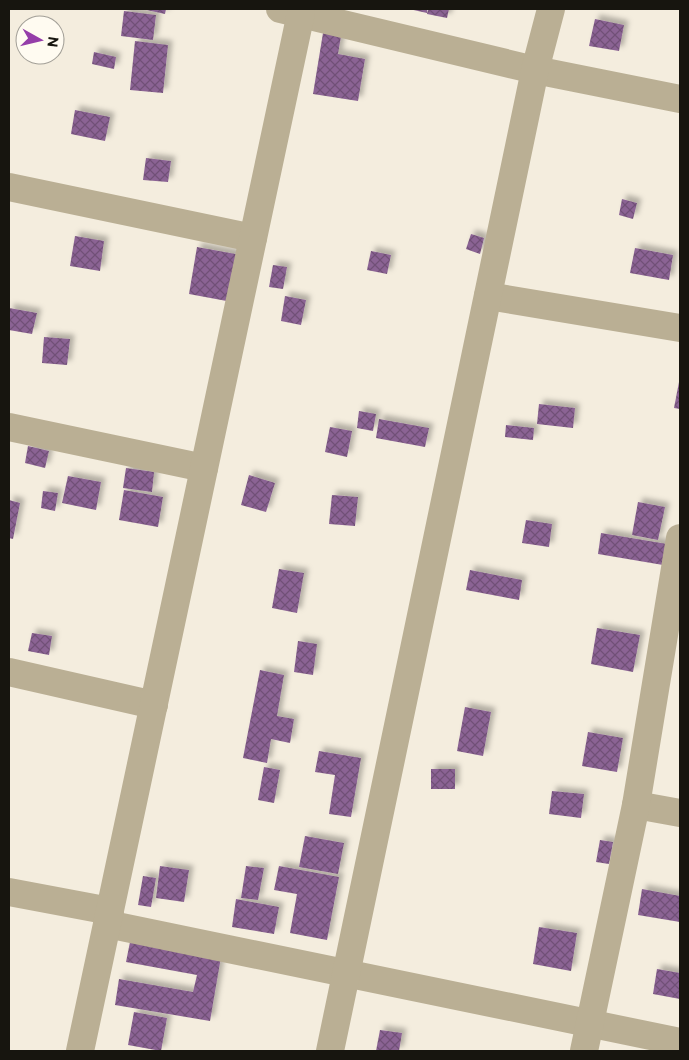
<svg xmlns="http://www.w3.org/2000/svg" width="689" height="1060" viewBox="0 0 689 1060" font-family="Commissioner,sans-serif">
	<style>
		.building { fill: url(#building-cross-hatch); filter: url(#shadow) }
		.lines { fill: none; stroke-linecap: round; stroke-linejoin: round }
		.minor { stroke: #baaf94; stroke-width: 28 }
	</style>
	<defs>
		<pattern id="building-cross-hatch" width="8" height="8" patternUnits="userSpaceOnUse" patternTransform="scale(1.25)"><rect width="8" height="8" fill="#8b6394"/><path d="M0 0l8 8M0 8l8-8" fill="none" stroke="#715077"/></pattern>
		<filter id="shadow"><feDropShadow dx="4.5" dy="-4.5" stdDeviation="2.5" flood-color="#0004"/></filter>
	</defs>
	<rect width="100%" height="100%" fill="#f4edde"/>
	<!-- building -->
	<g class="building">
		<path d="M142,9H166L165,14Z"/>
		<path d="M409,9H427V13Z"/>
		<path d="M428,9H449L447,18L427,14Z"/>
		<path d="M124,11L156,15L153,40L121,36Z"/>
		<path d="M595,19L624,25L619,51L589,46Z"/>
		<path d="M323,33L341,36L338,54L365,59L358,101L313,94Z"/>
		<path d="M135,41L168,45L163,93L130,90Z"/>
		<path d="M94,52L116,57L114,69L92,64Z"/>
		<path d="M75,110L110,117L105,141L71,134Z"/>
		<path d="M146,158L171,161L168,182L143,180Z"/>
		<path d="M622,199L637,203L633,219L619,215Z"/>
		<path d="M471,234L484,238L480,254L466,249Z"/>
		<path d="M75,236L104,241L100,271L70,266Z"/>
		<path d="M197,247L241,255L232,302L189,294Z"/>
		<path d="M635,248L673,255L669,280L630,273Z"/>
		<path d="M371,251L391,255L387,274L367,270Z"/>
		<path d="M273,265L287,267L283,289L269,287Z"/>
		<path d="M285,296L306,300L301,325L281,321Z"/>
		<path d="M9,308L37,313L32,334L9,330Z"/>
		<path d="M44,337L70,339L67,365L42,363Z"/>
		<path d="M679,382H680V409L674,408Z"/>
		<path d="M539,404L575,408L573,428L537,424Z"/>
		<path d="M359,411L376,414L373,431L357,428Z"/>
		<path d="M379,419L429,428L425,447L376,438Z"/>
		<path d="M506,425L534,428L533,440L505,437Z"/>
		<path d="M330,427L352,431L347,457L325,452Z"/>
		<path d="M28,446L49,451L45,468L25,463Z"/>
		<path d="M126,468L154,472L152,492L123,488Z"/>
		<path d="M249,475L275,483L266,512L241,505Z"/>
		<path d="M68,476L101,482L96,510L62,503Z"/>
		<path d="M124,490L163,497L158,527L119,520Z"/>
		<path d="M43,491L58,493L55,511L41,508Z"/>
		<path d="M332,495L358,497L355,526L329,524Z"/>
		<path d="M9,500L20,503L13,539L9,538Z"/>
		<path d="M638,502L665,507L658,540L632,535Z"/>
		<path d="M526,520L552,524L549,547L522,543Z"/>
		<path d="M601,533L673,545L669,566L598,554Z"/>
		<path d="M279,569L304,573L297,613L272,608Z"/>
		<path d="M470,570L522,580L519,600L466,590Z"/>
		<path d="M597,628L640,635L633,672L591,664Z"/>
		<path d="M32,633L52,636L49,655L28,651Z"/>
		<path d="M298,641L317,644L313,675L294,672Z"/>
		<path d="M260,670L284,675L277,716L294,719L290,743L271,739L267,763L243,758Z"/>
		<path d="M465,707L491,712L483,756L457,751Z"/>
		<path d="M588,732L623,738L617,772L582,766Z"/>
		<path d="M319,751L361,758L351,817L329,814L335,775L315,772Z"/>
		<path d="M264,767L280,770L274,803L258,800Z"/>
		<rect x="431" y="769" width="24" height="20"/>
		<path d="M552,791L584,794L581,818L549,814Z"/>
		<path d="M305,836L344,843L338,874L299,867Z"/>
		<path d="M600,840L613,842L609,864L596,862Z"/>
		<path d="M160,866L189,870L184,902L156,898Z"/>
		<path d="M246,866L264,868L258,900L241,898Z"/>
		<path d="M279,866L339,877L327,940L290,933L297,894L274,890Z"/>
		<path d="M143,876L156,878L151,907L138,905Z"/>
		<path d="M642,889L680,896V922L638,915Z"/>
		<path d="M236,899L279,907L274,934L232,927Z"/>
		<path d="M539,927L577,933L571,971L533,964Z"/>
		<path d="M130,942L221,957L210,1021L115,1005L119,979L193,992L197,975L126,962Z"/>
		<path d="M657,969L680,973V999L653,994Z"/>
		<path d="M134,1012L167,1018L161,1051L128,1045Z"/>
		<path d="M380,1030L402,1033L399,1051H376Z"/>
	</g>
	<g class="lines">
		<!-- minor -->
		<g class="minor">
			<path d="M280,9L535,70L680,99"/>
			<path d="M9,187L253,238"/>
			<path d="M488,296L680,328"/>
			<path d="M9,427L204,468"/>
			<path d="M9,672L154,705"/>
			<path d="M636,805L680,813"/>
			<path d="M9,892L110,911"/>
			<path d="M107,924L680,1042"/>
			<path d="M80,1051L301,13"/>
			<path d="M330,1051L535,70L551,9"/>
			<path d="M584,1051L636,805L680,538"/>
		</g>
	</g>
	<!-- border -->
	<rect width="689" height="1060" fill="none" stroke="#17150f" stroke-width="20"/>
	<!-- north arrow -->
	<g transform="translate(40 40) rotate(98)"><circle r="24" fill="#fffbf1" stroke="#a29f97"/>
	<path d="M0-4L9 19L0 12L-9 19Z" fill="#953da9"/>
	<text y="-8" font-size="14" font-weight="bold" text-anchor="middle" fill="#17150f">N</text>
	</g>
</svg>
